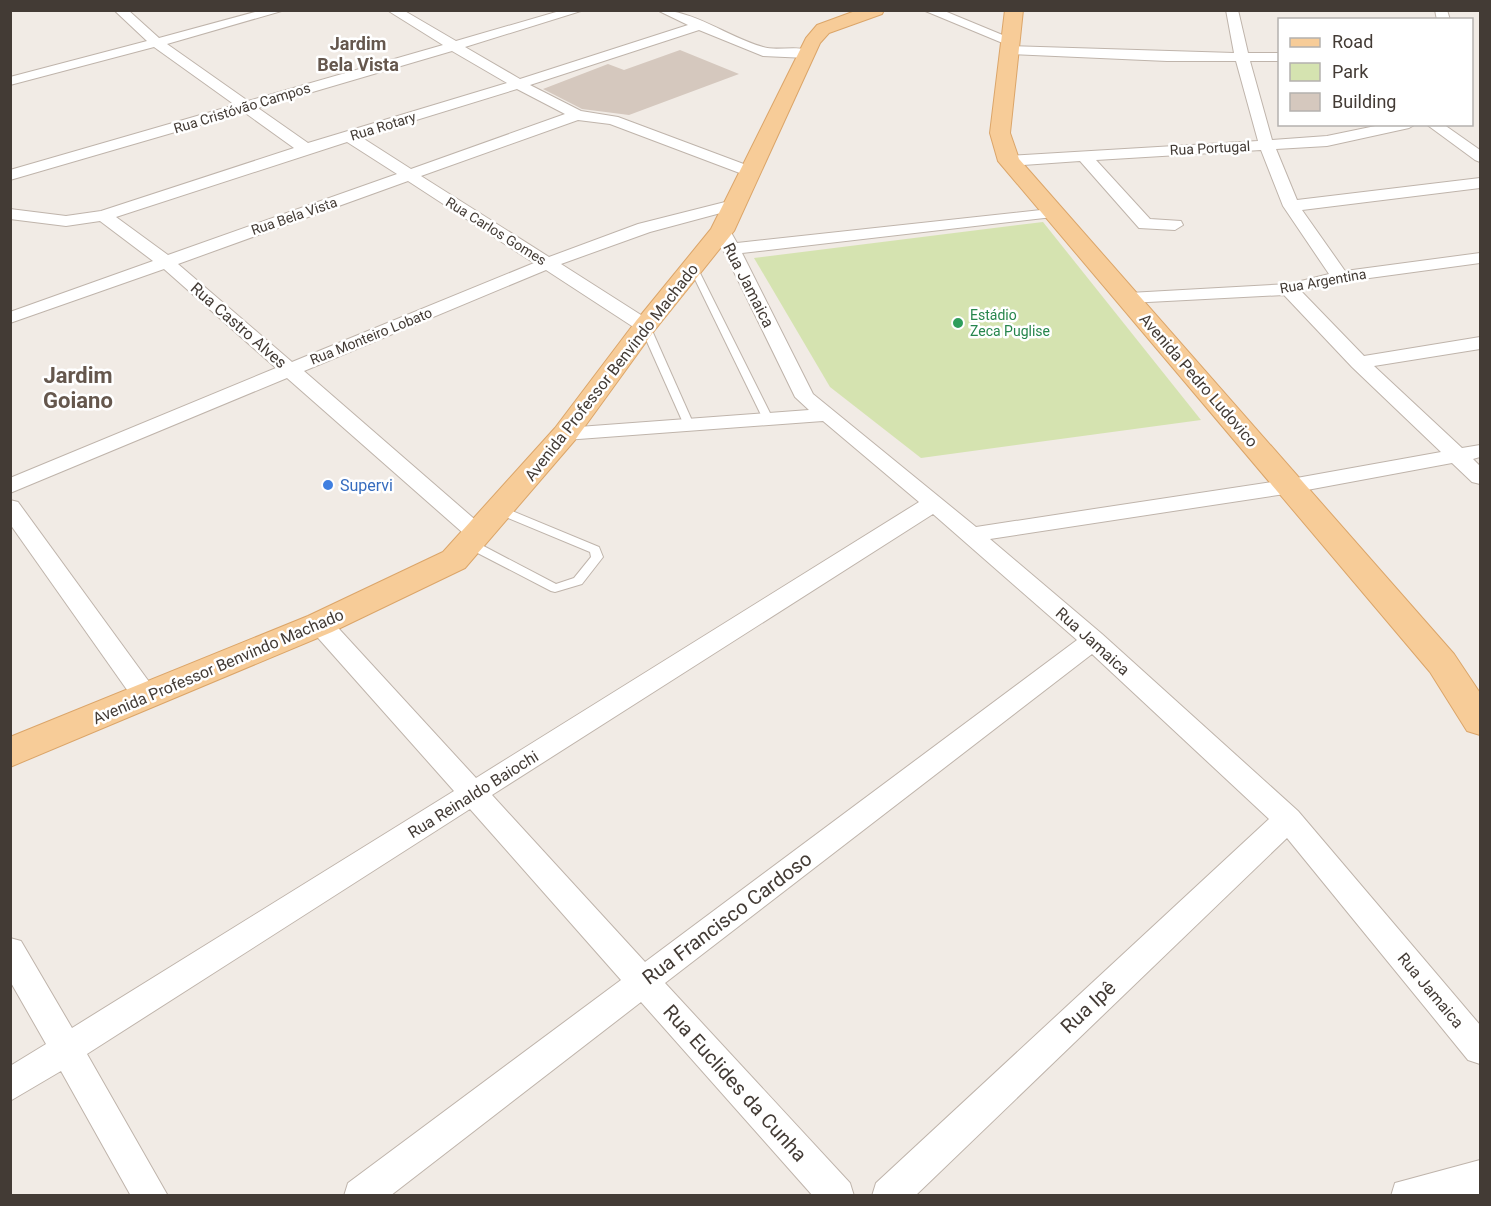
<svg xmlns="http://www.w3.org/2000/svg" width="1491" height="1206" viewBox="0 0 1491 1206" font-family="Roboto,sans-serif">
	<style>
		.green { fill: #d5e3b0 }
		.building { fill: #d5c8be }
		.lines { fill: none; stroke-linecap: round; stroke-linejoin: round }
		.service-casing { stroke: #bfb4ab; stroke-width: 2 }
		.minor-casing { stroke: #bfb4ab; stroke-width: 2 }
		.primary-casing { stroke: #dba569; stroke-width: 2 }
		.service { fill: #fff; fill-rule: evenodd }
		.minor { fill: #fff; fill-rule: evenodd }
		.primary { fill: #f7cc98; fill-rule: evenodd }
		.leisure-dot { fill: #2e9e5b; stroke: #fff; stroke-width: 2 }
		.shop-dot { fill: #3f7fe0; stroke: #fff; stroke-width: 2 }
		.labels { text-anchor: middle; stroke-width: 5; stroke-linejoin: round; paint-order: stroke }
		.far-street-label { font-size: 14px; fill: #433b35; stroke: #fff }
		.far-leisure-label { font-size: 14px; fill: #27864d; stroke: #fff; text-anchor: start }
		.street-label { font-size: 16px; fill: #433b35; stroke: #fff }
		.shop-label { font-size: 16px; fill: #366cbe; stroke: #fff; text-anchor: start }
		.far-district-label { font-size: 18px; font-weight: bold; fill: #65574d; stroke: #fff }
		.near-street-label { font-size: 20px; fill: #433b35; stroke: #fff }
		.district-label { font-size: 22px; font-weight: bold; fill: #65574d; stroke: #fff }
	</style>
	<rect width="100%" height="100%" fill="#f1ebe5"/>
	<!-- green -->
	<path class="green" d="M1043,222L1201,420L921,458L830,387L754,258Z"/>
	<!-- building -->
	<path class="building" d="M680,50L739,74L629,115L582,109L543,89L608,64L624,70Z"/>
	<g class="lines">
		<!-- service casing -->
		<g class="service-casing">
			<g id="service">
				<path d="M693,264L697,267L773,419L772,421H764L763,419L689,267Z"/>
				<path d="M645,323L650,326L694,425L693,427L689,428L684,425L640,326Z"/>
				<path d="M500,506L599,547L603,557L582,584L555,592L551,591L466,547L464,544L466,541H474L556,584L574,578L591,557L590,552L496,513L494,510Z"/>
			</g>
		</g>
		<!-- minor casing -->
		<g class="minor-casing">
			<g id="minor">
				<path d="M114,10H128L159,38L262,10H285L167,44L248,101L443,45L387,10H403L456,41L563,10H584L465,47L520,79L688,25L657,10C695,10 727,37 763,47C778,52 803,43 814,54L807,58L763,56L699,30L530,85L581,111L618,117L757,169L759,172L757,175H745L610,124L578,120L421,176L549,257L638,224L737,199L745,204L743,207L650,232L561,264L652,322L654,326L652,330H638L546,270L304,371L487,530L490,535L487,540L479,542L471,540L287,378L10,493V478L276,368L164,269L10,323V312L153,261L100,221L66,226L10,219V209L66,216L101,211L294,148L244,112L10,180V170L235,105L154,47L10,85V77L147,41ZM452,51L507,83L308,143L258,108ZM517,89L565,114L411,169L361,137ZM347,142L397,174L168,255L116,217ZM408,181L534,263L292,362L178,264Z"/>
				<path d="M923,10H942L1017,41L1010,45L1005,44Z"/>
				<path d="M1226,10H1238L1248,53H1280V61H1250L1272,140L1327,136L1385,124H1416L1409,128L1327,146L1276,149L1297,200L1480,178V188L1302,210L1345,271L1480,253V263L1340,282L1301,291L1364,356L1480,337V349L1374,366L1462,448L1480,445V457L1473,459L1480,466V484L1472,482L1452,463L1291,493L990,539L1102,634L1298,811L1480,1025V1064L1468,1060L1287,838L915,1196H872L876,1183L1269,819L1092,654L665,983L850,1183L854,1196H813L641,1002L390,1196H344L348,1183L621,980L470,809L87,1054L168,1196H131L61,1071L10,1101V1066L46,1044L10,981V938L21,941L72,1028L454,791L311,630L308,624L311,618L320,615L329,618L476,778L919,502L823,421L565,440L558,438L555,434L558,430L565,428L809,410L795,397L714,231L716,227H728L737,243L1059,208L1061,212L1053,217L742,253L813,394L976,527L1291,479L1441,452L1352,367L1284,295L1129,303L1120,298L1129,293L1289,284L1329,274L1283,206L1261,150L1096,160L1150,219L1181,221L1183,225L1175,230L1139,228L1080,161L1009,166L1001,161L1009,156L1258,141L1236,61H1167L1009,54L1002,50L1009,46L1234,53ZM933,514L1077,640L645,962L492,795Z"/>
				<path d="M1435,10H1447L1450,20H1437Z"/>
				<path d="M1426,124H1443L1480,150V162L1475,160Z"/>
				<path d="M10,500L18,502L155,690L159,697L155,704L146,707L137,704L10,524Z"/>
				<path d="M1480,1160V1194L1391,1196L1395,1183Z"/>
			</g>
		</g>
		<!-- primary casing -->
		<g class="primary-casing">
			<g id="primary">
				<path d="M858,10H884L882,14L829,33L820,43L734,231L654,331L575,440L465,568L332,632L10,767V737L308,616L443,552L555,428L636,321L711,229L806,38L817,25Z"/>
				<path d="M1005,10H1023L1010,133L1019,159L1454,654L1480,693V735L1467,731L1430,672L998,161L990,133Z"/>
			</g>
		</g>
		<!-- service -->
		<use href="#service" class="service"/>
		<!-- minor -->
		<use href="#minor" class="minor"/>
		<!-- primary -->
		<use href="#primary" class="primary"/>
	</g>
	<!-- markers -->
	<circle class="leisure-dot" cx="958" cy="323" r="6"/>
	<circle class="shop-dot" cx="328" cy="485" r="6"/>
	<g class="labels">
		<!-- far-street labels -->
		<g class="far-street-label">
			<text transform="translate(242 108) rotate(-17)" y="5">Rua Cristóvão Campos</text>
			<text transform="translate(383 126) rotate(-17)" y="5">Rua Rotary</text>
			<text transform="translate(1210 148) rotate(-3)" y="5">Rua Portugal</text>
			<text transform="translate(294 216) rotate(-19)" y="5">Rua Bela Vista</text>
			<text transform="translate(496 231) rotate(32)" y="5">Rua Carlos Gomes</text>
			<text transform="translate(1323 281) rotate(-10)" y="5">Rua Argentina</text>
			<text transform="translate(371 336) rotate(-22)" y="5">Rua Monteiro Lobato</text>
		</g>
		<!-- far-leisure labels -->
		<g class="far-leisure-label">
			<text x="970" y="320">Estádio<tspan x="970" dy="16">Zeca Puglise</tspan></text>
		</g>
		<!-- street labels -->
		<g class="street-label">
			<text transform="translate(749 285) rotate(63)" y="6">Rua Jamaica</text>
			<text transform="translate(239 325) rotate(41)" y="6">Rua Castro Alves</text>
			<text transform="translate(611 372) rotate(-52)" y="6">Avenida Professor Benvindo Machado</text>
			<text transform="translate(1199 380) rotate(49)" y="6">Avenida Pedro Ludovico</text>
			<text transform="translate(1093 641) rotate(42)" y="6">Rua Jamaica</text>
			<text transform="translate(218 666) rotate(-23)" y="6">Avenida Professor Benvindo Machado</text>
			<text transform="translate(473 794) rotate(-32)" y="6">Rua Reinaldo Baiochi</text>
			<text transform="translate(1431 990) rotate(50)" y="6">Rua Jamaica</text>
		</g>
		<!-- shop labels -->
		<g class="shop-label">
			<text x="340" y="491">Supervi</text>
		</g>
		<!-- far-district labels -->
		<g class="far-district-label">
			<text x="358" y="50">Jardim<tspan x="358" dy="21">Bela Vista</tspan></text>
		</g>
		<!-- near-street labels -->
		<g class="near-street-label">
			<text transform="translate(727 918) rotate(-37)" y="7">Rua Francisco Cardoso</text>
			<text transform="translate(1088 1007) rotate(-43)" y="7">Rua Ipê</text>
			<text transform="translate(735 1083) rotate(48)" y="7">Rua Euclides da Cunha</text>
		</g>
		<!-- district labels -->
		<g class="district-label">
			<text x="78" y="383">Jardim<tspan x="78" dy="25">Goiano</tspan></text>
		</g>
	</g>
	<!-- border -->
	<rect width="1491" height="1206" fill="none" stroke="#433b35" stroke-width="24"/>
	<!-- legend -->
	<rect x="1278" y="18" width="195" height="108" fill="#ffffff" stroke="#b4b1ae" stroke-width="1.5"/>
	<rect x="1290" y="38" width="30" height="9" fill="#f7cc98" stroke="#b4b1ae" stroke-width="1.5"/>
	<text x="1332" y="48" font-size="18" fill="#433b35">Road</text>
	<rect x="1290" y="63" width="30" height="18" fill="#d5e3b0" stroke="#b4b1ae" stroke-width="1.5"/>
	<text x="1332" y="78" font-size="18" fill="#433b35">Park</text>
	<rect x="1290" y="93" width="30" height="18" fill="#d5c8be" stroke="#b4b1ae" stroke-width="1.5"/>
	<text x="1332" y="108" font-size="18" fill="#433b35">Building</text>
</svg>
